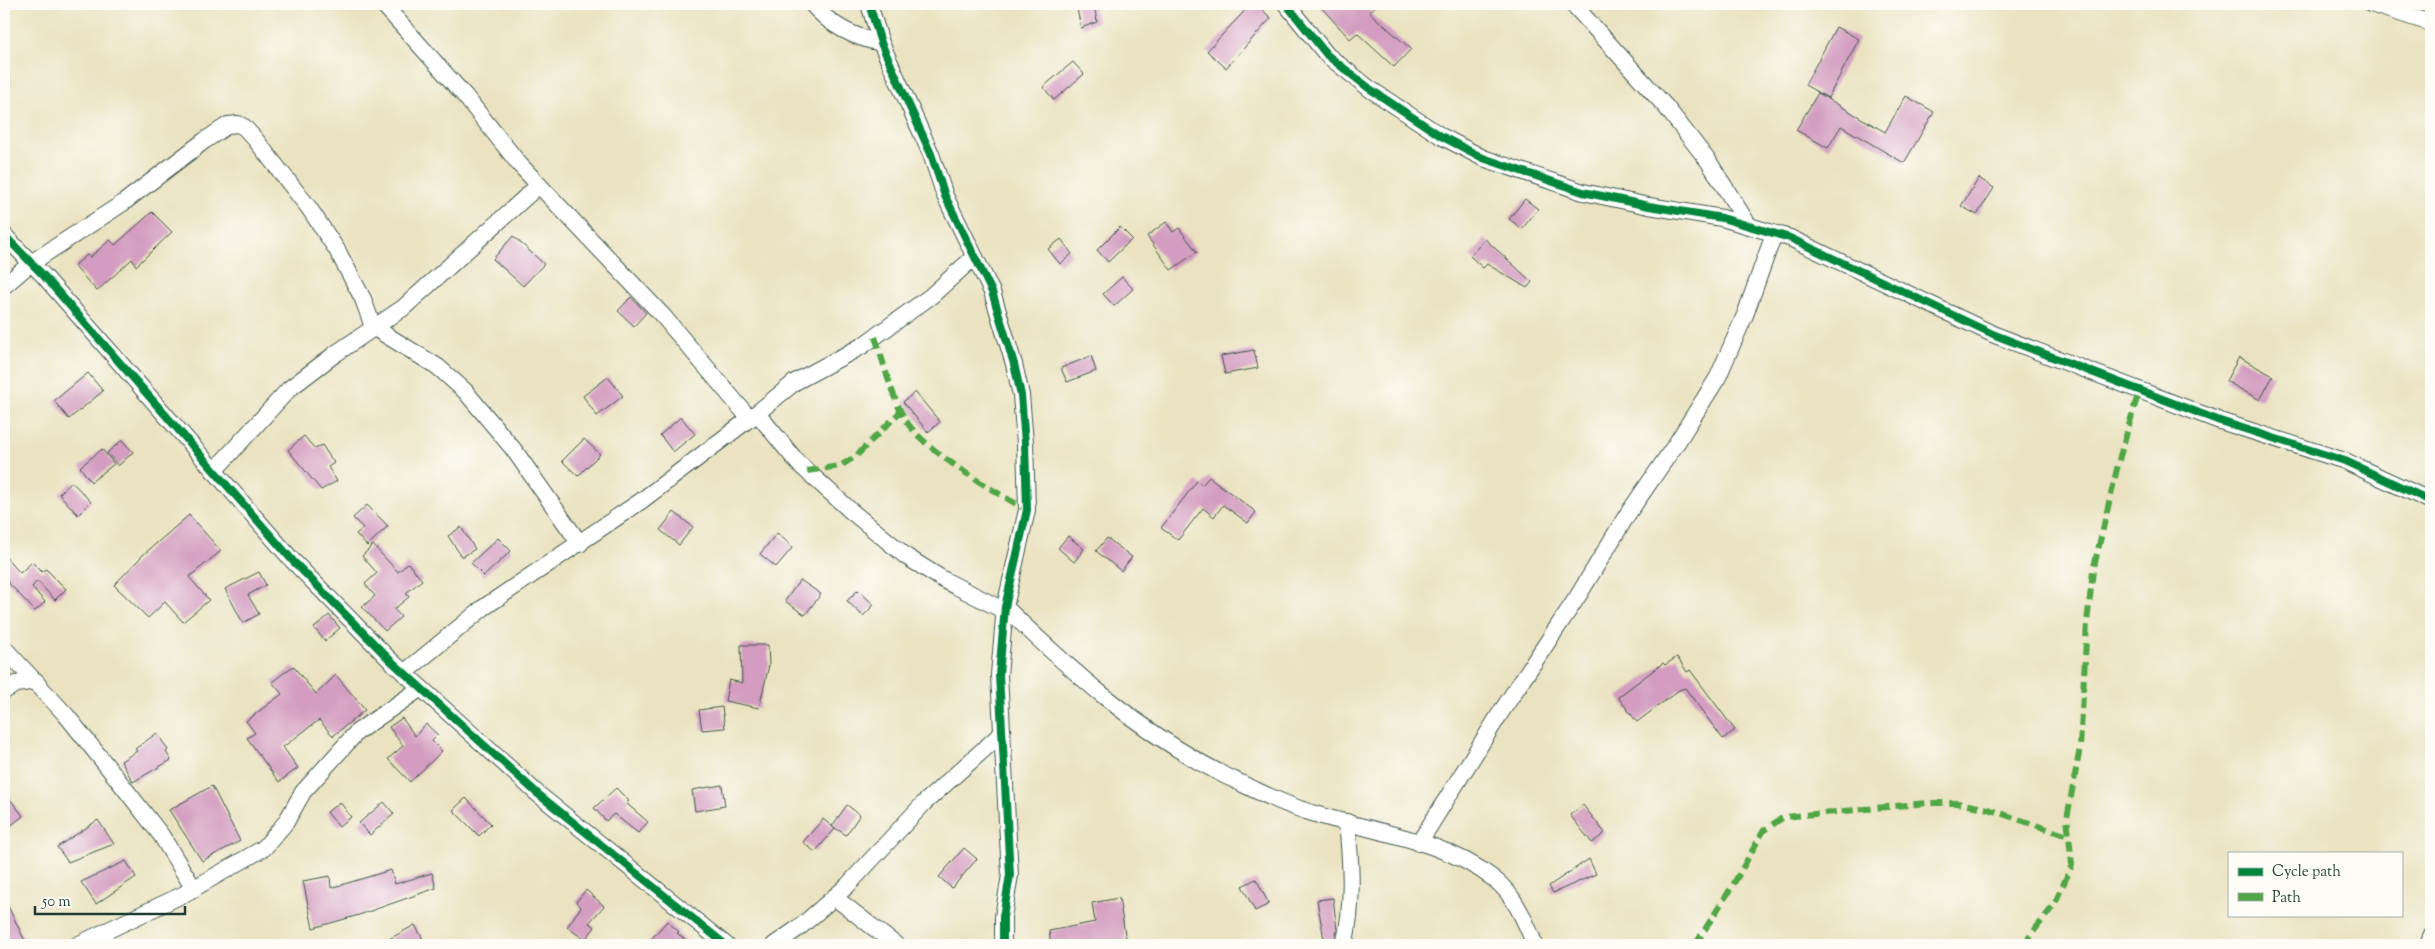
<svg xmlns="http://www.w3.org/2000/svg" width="2435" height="949" viewBox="0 0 2435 949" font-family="'Sorts Mill Goudy',serif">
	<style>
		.building { fill: #d39cc0 }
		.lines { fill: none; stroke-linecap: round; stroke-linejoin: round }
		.street-casing { stroke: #3d5649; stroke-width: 18 }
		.street { stroke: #fff; stroke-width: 16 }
		.quiet { stroke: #4fa644; stroke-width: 6; stroke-dasharray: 12 6; stroke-linecap: butt }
		.cycleway-casing { stroke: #fdfcf7; stroke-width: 11 }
		.cycleway { stroke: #00873e; stroke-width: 8 }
	</style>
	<rect width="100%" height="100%" fill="#fdfcf7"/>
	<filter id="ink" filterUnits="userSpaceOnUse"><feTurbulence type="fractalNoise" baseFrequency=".02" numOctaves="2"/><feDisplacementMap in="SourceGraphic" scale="10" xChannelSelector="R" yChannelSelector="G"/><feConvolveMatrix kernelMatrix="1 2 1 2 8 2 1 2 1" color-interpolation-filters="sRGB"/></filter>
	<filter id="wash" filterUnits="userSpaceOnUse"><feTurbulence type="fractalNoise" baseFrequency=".0096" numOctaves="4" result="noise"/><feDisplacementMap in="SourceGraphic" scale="20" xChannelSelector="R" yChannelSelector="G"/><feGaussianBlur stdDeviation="1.12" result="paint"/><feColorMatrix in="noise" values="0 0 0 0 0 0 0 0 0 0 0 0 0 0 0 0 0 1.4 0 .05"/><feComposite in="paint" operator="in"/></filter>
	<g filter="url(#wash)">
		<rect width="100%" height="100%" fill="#eae2c0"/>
		<g id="blocks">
			<!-- building -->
			<g class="building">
				<path d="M1076,4H1094L1097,22L1081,28Z"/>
				<path d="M1251,4H1256L1271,18L1226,68L1207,51Z"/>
				<path d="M1318,4H1378L1369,12L1411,49L1394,67L1357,33L1350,39Z"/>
				<path d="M1836,27L1859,39L1828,98L1805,85Z"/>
				<path d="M1073,62L1084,74L1054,100L1043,87Z"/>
				<path d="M1818,93L1885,132L1906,96L1934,112L1904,163L1841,126L1828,148L1796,130Z"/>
				<path d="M1979,178L1994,188L1977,215L1961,206Z"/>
				<path d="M1525,199L1538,209L1522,229L1509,219Z"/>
				<path d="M152,212L172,232L136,266L132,259L97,291L74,266L87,255L90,257L110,240L115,245Z"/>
				<path d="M1166,222L1173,232L1179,228L1197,252L1171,270L1147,236Z"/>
				<path d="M1120,227L1132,239L1108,262L1097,250Z"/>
				<path d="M513,236L544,264L523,286L493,259Z"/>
				<path d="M1061,239L1072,254L1060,264L1048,249Z"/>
				<path d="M1485,239L1532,282L1527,288L1487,264L1483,268L1470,256Z"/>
				<path d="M1122,277L1133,289L1114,306L1103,294Z"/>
				<path d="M631,297L646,313L634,326L618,311Z"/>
				<path d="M1254,350L1258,368L1225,374L1221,356Z"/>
				<path d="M1091,356L1096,371L1067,382L1061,368Z"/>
				<path d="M2239,357L2273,376L2260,400L2226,381Z"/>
				<path d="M88,373L103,391L69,419L54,401Z"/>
				<path d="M608,377L623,396L597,416L583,396Z"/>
				<path d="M915,392L940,422L928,432L903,402Z"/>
				<path d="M681,417L695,434L673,452L660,435Z"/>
				<path d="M304,436L315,449L322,445L334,463L328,467L337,481L321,490L288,450Z"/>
				<path d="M584,439L600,454L578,476L562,461Z"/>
				<path d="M122,440L133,452L118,466L107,453Z"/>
				<path d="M102,449L114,464L91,482L80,467Z"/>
				<path d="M1209,477L1256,512L1248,523L1223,505L1214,517L1203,508L1178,540L1161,528L1197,481L1202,485Z"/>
				<path d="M72,482L91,502L78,515L59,494Z"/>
				<path d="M367,505L388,526L367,546L356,534L363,528L353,518Z"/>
				<path d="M674,512L693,527L679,545L660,530Z"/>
				<path d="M189,515L221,551L189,577L209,600L183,622L165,602L148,618L114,585L143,555Z"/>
				<path d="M461,527L475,549L462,557L448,536Z"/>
				<path d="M777,533L793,547L776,567L760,554Z"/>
				<path d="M1068,536L1084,549L1074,562L1058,548Z"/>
				<path d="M498,538L511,551L484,576L471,563Z"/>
				<path d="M1107,538L1132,557L1121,571L1096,551Z"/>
				<path d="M373,545L398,572L408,563L422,580L406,593L409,597L394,609L401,617L385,631L362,607L375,596L365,584L377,573L362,556Z"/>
				<path d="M4,555L20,573L32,562L42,572L46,569L66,589L55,600L37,581L32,587L45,602L35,611L4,578Z"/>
				<path d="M259,572L266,585L248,595L259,614L243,623L225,589Z"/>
				<path d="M800,580L821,594L805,615L785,601Z"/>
				<path d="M858,590L874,605L863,616L847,601Z"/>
				<path d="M329,615L340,628L325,641L314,628Z"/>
				<path d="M741,645H768L769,665L759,708L725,701L729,680L742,683Z"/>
				<path d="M1677,657L1687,672L1690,670L1735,730L1723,739L1685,688L1679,690L1637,722L1618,697L1663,663L1665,665Z"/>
				<path d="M293,666L316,694L336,675L365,710L333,736L319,720L283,747L298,768L279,782L247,738L255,733L246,721L282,694L272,682Z"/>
				<path d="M722,707L725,728L702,730L699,710Z"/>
				<path d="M402,718L415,736L426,724L438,735L432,741L442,751L410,782L388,759L403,746L389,727Z"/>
				<path d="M157,733L168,750L166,752L171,760L133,782L121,761L137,751L135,749Z"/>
				<path d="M722,785L725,806L695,811L692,790Z"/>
				<path d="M212,786L240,841L202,861L169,810Z"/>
				<path d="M616,788L629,801L626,803L648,822L638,833L614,814L606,821L594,808Z"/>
				<path d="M4,791L23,816L4,831Z"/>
				<path d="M466,798L491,824L479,836L453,810Z"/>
				<path d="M340,802L351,817L339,827L327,812Z"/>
				<path d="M384,802L394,814L370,835L359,823Z"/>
				<path d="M847,805L860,815L846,835L832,826Z"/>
				<path d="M1583,805L1605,833L1592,843L1570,815Z"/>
				<path d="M823,819L835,829L815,852L803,842Z"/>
				<path d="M98,820L114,844L68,862L57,847Z"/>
				<path d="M964,848L977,859L952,888L939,877Z"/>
				<path d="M1589,859L1596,874L1553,893L1549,886Z"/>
				<path d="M126,861L136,877L96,904L81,882Z"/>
				<path d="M391,870L395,884L432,873L436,888L359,915L313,928L303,881L330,876L331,888Z"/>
				<path d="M1256,879L1269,904L1255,911L1242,886Z"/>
				<path d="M586,890L604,906L589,923L595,927L585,940L567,927L581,907L576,902Z"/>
				<path d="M4,898L27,945H4Z"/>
				<path d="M1119,898L1126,940L1096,945H1051L1049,931L1095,922L1092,903Z"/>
				<path d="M1333,898L1337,930L1334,945H1325L1317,900Z"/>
				<path d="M667,921L679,932L677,933L691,945H646Z"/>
				<path d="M415,925L423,939L411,945H378Z"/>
			</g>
		</g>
	</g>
	<g filter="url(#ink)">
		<use href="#blocks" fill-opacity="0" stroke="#3d5649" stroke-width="1"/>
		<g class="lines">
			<!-- street casing -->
			<g class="street-casing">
				<g id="street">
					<path d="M383,4L465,96L520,165L663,316L750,419"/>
					<path d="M812,4C831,26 853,37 881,43"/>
					<path d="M869,4L881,43L931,154L945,196L992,292L1014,364L1021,395L1025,443L1027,510L1005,607L999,675L1010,875L1003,917V945"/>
					<path d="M1286,4L1327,55L1370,89L1441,136L1483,158L1583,192L1649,206L1722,218L1790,238L1995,335L2220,421L2345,461L2431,501"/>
					<path d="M1573,4L1666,107L1709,162L1749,226"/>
					<path d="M2371,4L2431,23"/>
					<path d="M4,235L44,276L293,561L389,659L538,794L726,945"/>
					<path d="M4,286L31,263L123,203L204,141L228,125L238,124L244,127L255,139L309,208L337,250L363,299L373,327L438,367L465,391L514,450L580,544"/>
					<path d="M757,413L798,463L851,511L907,557L944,580L1005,611"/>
					<path d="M214,471L289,389L335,354L403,308L539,185"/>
					<path d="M1005,607C1070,670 1138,731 1220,773C1247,786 1277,802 1306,811C1368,832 1440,837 1494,879C1515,895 1525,921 1535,945"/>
					<path d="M4,648L66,715L115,776L161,835L194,889"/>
					<path d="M404,673L483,608L641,501L757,413L795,382L862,346L931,296L973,258"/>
					<path d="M4,691L16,684L36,681"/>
					<path d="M1419,843L1501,712L1578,596L1627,515L1676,444L1718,377L1745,315L1774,234"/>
					<path d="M834,897L896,945"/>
					<path d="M77,945L184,894L264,848L286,822L303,792L357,732L421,688"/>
					<path d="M774,945L800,927L847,886L924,803L1002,733"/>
					<path d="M1344,945C1354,905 1351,863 1347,822"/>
					<path d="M2429,945L2431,936"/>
				</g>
			</g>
			<!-- street -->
			<use href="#street" class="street"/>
			<!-- quiet -->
			<g class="quiet">
				<path d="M875,337C884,363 890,391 903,416C919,448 995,492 1027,510"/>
				<path d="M807,471L840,466L855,457L901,411"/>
				<path d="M1695,945L1733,885L1764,830L1784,817L1927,803H1957L1985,808L2068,836"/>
				<path d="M2023,945L2054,905L2072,865L2067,818L2080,748L2087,622L2093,571L2120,456L2139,391"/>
			</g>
			<!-- cycleway casing -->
			<g class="cycleway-casing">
				<g id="cycleway">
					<path d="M869,4L881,43L931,154L945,196L992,292L1014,364L1021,395L1025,443L1027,510L1005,607L999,675L1010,875L1003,917V945"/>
					<path d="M1286,4L1327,55L1370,89L1441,136L1483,158L1583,192L1649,206L1722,218L1790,238L1995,335L2220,421L2345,461L2431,501"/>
					<path d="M4,235L44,276L293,561L389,659L538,794L726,945"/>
				</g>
			</g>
			<!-- cycleway -->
			<use href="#cycleway" class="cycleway"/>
		</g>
	</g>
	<!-- margin -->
	<rect width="2435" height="949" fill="none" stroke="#fdfcf7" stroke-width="20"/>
	<!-- legend -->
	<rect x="2228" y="852" width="175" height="65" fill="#fdfcf7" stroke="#a4b0a9"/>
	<rect x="2238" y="868" width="25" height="8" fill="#00873e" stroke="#a4b0a9"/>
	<text x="2272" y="876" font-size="15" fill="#1f3d34">Cycle path</text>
	<rect x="2238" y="893" width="25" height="8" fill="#4fa644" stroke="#a4b0a9"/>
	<text x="2272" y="902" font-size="15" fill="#1f3d34">Path</text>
	<!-- scale -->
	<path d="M35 906v8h150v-8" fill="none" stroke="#1f3d34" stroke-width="2.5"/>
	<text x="42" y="906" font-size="15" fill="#1f3d34" stroke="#fdfcf7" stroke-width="4" paint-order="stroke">50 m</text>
</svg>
